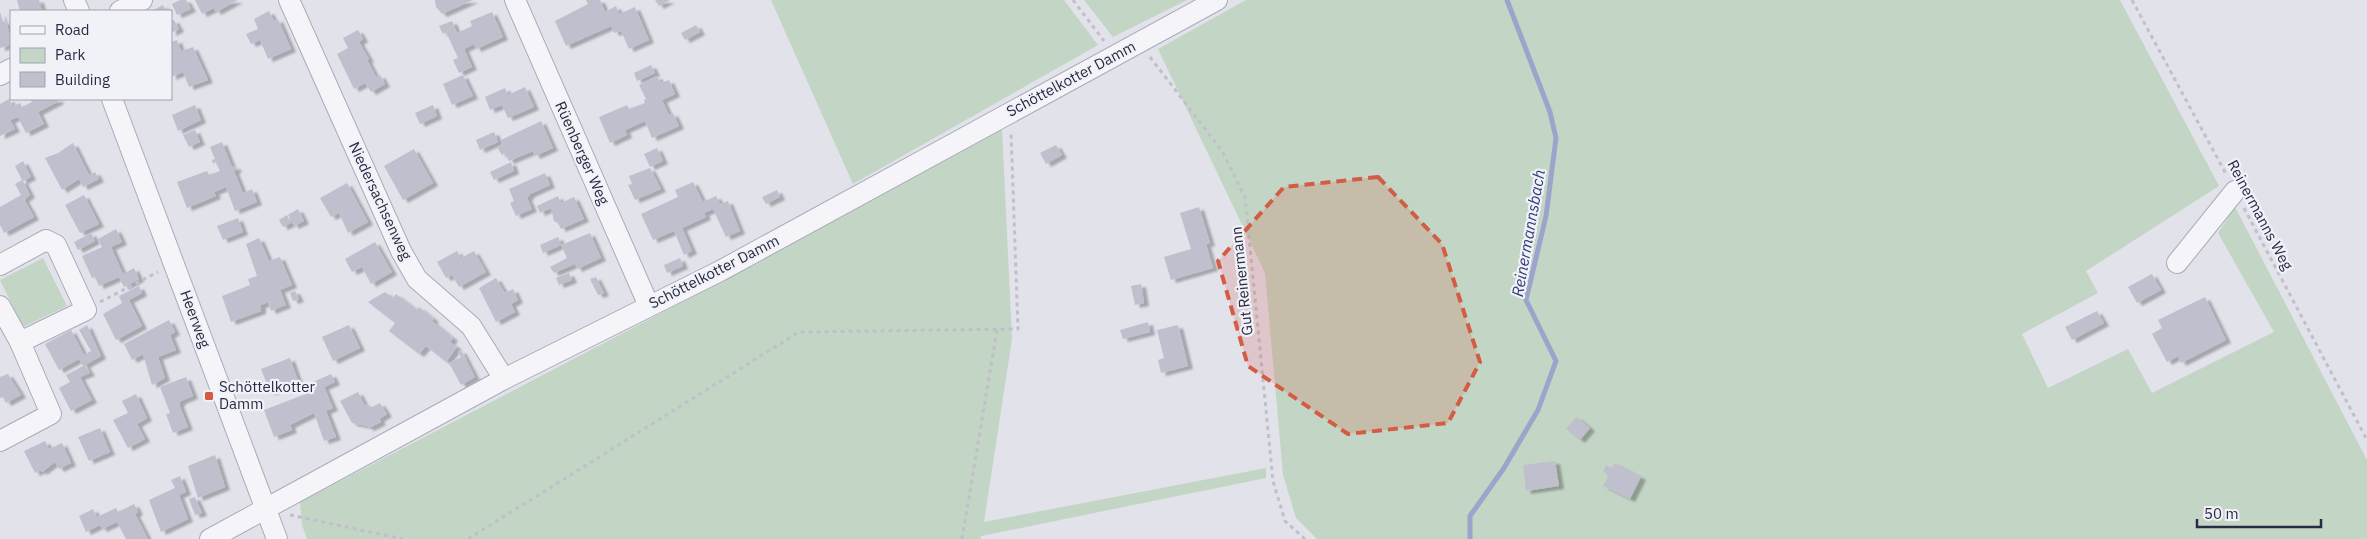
<svg xmlns="http://www.w3.org/2000/svg" width="2367" height="539" viewBox="0 0 2367 539" font-family="'IBM Plex Sans',sans-serif">
	<style>
		.green { fill: #c3d5c4 }
		.lines { fill: none; stroke-linecap: round; stroke-linejoin: round }
		.stream { stroke: #9ca4cb; stroke-width: 5 }
		.building { fill: #bfbfce; filter: url(#shadow) }
		.minor-casing { stroke: #aaabb9; stroke-width: 22 }
		.path { stroke: #c0c0ca; stroke-width: 3; stroke-dasharray: 4 4; stroke-linecap: butt }
		.minor { stroke: #f5f5f9; stroke-width: 20 }
		.marked { fill: #d25c44; fill-opacity: 0.2; stroke: #d25c44; stroke-width: 4; stroke-dasharray: 10 6; stroke-linejoin: round }
		.poi-dot { fill: #d25c44; stroke: #f1f2f8; stroke-width: 2 }
		.labels { text-anchor: middle; stroke-width: 4.5; stroke-linejoin: round; paint-order: stroke }
		.street-label { font-size: 15px; fill: #292a43; stroke: #f1f2f8 }
		.poi-label { font-size: 15px; fill: #292a43; stroke: #f1f2f8; text-anchor: start }
		.water-label { font-size: 16px; font-style: italic; fill: #323b78; stroke: #f1f2f8 }
	</style>
	<defs>
		<filter id="shadow"><feDropShadow dx="5" dy="3" stdDeviation="1" flood-color="#0004"/></filter>
	</defs>
	<rect width="100%" height="100%" fill="#e2e2eb"/>
	<!-- green -->
	<g class="green">
		<path d="M771,0H1064L1098,45L853,184Z"/>
		<path d="M1084,0H1187L1113,37Z"/>
		<path d="M1246,0H2120L2219,186L2086,271L2098,293L2022,334L2048,388L2128,349L2152,393L2274,332L2218,233L2235,207L2367,460V539H1317L1296,518L1283,475L1265,273L1158,49Z"/>
		<path d="M1002,128L1012,339L984,522L1266,468V478L981,536V539H307L302,525L300,502L713,286Z"/>
		<path d="M43,258L67,306L23,327L0,280Z"/>
	</g>
	<g class="lines">
		<!-- stream -->
		<path class="stream" d="M1470,539V516L1504,468L1538,410L1556,361L1526,300L1546,216L1556,138L1550,112L1507,0"/>
	</g>
	<!-- building -->
	<g class="building">
		<path d="M17,0H39L42,11H20Z"/>
		<path d="M180,0H186L191,9L177,15L172,4Z"/>
		<path d="M195,0H238L216,12L214,8L202,14Z"/>
		<path d="M435,0H473L442,14L436,7Z"/>
		<path d="M586,0H600L605,12L616,6L619,14L635,7L649,40L629,49L621,31L614,33L611,26L566,46L555,21L588,4Z"/>
		<path d="M655,0H670L659,6Z"/>
		<path d="M163,5L166,11H152Z"/>
		<path d="M269,11L274,21L278,19L291,49L268,59L260,40L251,44L246,34L258,29L254,19Z"/>
		<path d="M0,12L3,22L6,21L11,40V45L0,48Z"/>
		<path d="M492,12L503,37L476,49L474,44L464,49L472,67L459,73L453,60L458,58L446,32L443,34L439,26L452,21L457,33L472,26L470,21Z"/>
		<path d="M174,20L179,29L171,33V21Z"/>
		<path d="M696,25L700,32L685,40L681,33Z"/>
		<path d="M358,30L363,39L359,42L369,59L367,60L376,77L380,75L385,84L371,92L365,83L354,89L337,54L348,48L343,38Z"/>
		<path d="M177,40L181,51L193,47L208,80L189,87L183,72L171,77V42Z"/>
		<path d="M651,65L655,73L637,81L634,73Z"/>
		<path d="M463,75L473,96L452,105L443,84Z"/>
		<path d="M657,76L661,83L669,80L675,94L662,100L669,115L673,113L679,126L652,138L645,121L625,130L627,135L610,143L599,117L627,105L629,109L645,103L644,100L646,99L639,85Z"/>
		<path d="M525,87L534,107L508,118L502,105L490,110L485,97L505,88L508,95Z"/>
		<path d="M9,99L13,106L20,103L22,107L32,102L30,99H58L59,101L38,112L44,124L26,133L18,117L10,120L15,129L0,136V104Z"/>
		<path d="M195,105L201,120L178,131L172,115Z"/>
		<path d="M433,105L437,116L420,124L415,113Z"/>
		<path d="M541,121L553,148L535,156L533,151L509,161L505,153L502,155L497,147L503,144L501,140Z"/>
		<path d="M195,130L200,142L189,147L183,135Z"/>
		<path d="M494,132L498,142L480,150L476,140Z"/>
		<path d="M222,142L232,167L235,166L237,169L234,171L243,193L252,189L257,202L235,211L226,187L214,192L216,196L187,208L177,182L207,171L209,175L220,171L216,162L213,164L212,160L215,159L210,147Z"/>
		<path d="M73,143L89,175L95,172L99,179L83,187L79,179L62,190L45,158L58,153Z"/>
		<path d="M1056,145L1062,155L1046,164L1040,153Z"/>
		<path d="M657,148L663,161L650,167L644,154Z"/>
		<path d="M414,149L433,183L403,200L384,166Z"/>
		<path d="M23,161L31,177L23,181L30,195L24,199L34,217L4,233L0,225V207L21,195L15,184L22,180L15,166Z"/>
		<path d="M511,162L514,171L494,180L490,172Z"/>
		<path d="M650,168L661,189L635,200L628,185L632,184L629,176Z"/>
		<path d="M545,173L550,185L530,194L527,198L532,209L516,216L510,203L514,201L509,189Z"/>
		<path d="M693,182L703,202L716,196L720,204L728,201L740,231L726,237L713,209L704,213L706,217L682,228L692,251L684,255L674,231L653,240L641,214L678,197L675,190Z"/>
		<path d="M347,183L368,222L348,233L339,213L331,217L320,198Z"/>
		<path d="M777,190L780,197L766,204L762,197Z"/>
		<path d="M84,195L99,224L80,233L65,205Z"/>
		<path d="M558,196L561,203L574,197L584,219L561,229L558,223L554,221L551,208L540,213L537,206Z"/>
		<path d="M1199,207L1210,243L1206,244L1213,268L1171,280L1164,257L1191,249L1180,213Z"/>
		<path d="M298,209L304,221L294,226L288,215Z"/>
		<path d="M287,215L291,223L283,227L279,220Z"/>
		<path d="M238,218L243,232L223,240L217,226Z"/>
		<path d="M116,229L122,242L111,247L123,274L134,268L139,279L124,287L119,277L99,286L95,277L92,278L82,256L102,247L98,239Z"/>
		<path d="M91,233L95,241L78,250L74,242Z"/>
		<path d="M590,233L601,258L577,269L575,264L554,273L550,267L567,258L561,245L543,253L540,245L558,237L561,245Z"/>
		<path d="M259,238L269,261L280,257L292,285L280,290L286,305L271,311L268,302L261,305V311L231,322L222,296L250,285L248,279L257,276L246,244Z"/>
		<path d="M375,242L392,272L371,284L362,267L352,272L345,259Z"/>
		<path d="M457,251L461,258L474,251L486,272L459,287L452,275L446,278L437,262Z"/>
		<path d="M680,258L683,266L667,273L664,265Z"/>
		<path d="M569,273L572,280L559,285L556,278Z"/>
		<path d="M2152,274L2161,290L2137,303L2128,287Z"/>
		<path d="M596,277L604,293L598,295L590,279Z"/>
		<path d="M496,278L505,293L513,289L518,300L511,304L515,312L496,322L479,288Z"/>
		<path d="M1141,284L1144,303L1135,305L1131,286Z"/>
		<path d="M139,286L142,293L129,300L142,326L116,340L103,314L122,303L119,296Z"/>
		<path d="M295,291L299,299L293,301L290,293Z"/>
		<path d="M385,292L393,298L396,294L417,310L419,307L434,319L432,321L453,338L450,342L457,347L446,362L426,346L419,354L389,331L395,323L368,302Z"/>
		<path d="M2205,297L2226,340L2181,363L2178,356L2167,362L2152,334L2162,328L2158,320Z"/>
		<path d="M2097,311L2104,323L2072,340L2065,327Z"/>
		<path d="M169,320L175,332L170,335L176,350L158,357L165,378L152,385L143,354L132,360L124,344Z"/>
		<path d="M1148,322L1150,332L1123,339L1120,330Z"/>
		<path d="M87,325L101,356L85,365L90,373L80,377L92,400L71,411L59,388L70,382L66,375L83,366L79,359L59,370L45,344L71,330L84,355L91,351L79,330Z"/>
		<path d="M349,325L360,348L333,361L322,337Z"/>
		<path d="M1178,325L1188,366L1161,373L1158,360L1164,358L1157,330Z"/>
		<path d="M461,350L475,377L461,385L449,363L461,357L458,352Z"/>
		<path d="M290,358L298,381L270,392L261,369Z"/>
		<path d="M8,374L21,395L6,403L3,397L0,398V377Z"/>
		<path d="M331,374L335,382L324,387L333,408L326,411L336,437L324,441L314,413L290,425L292,430L274,437L264,410L316,390L313,382Z"/>
		<path d="M186,377L193,396L181,401L179,404L188,427L173,433L166,414L170,413L160,387Z"/>
		<path d="M358,392L364,404L372,407L380,403L387,414L379,419L381,422L369,428L367,426L352,423L340,401Z"/>
		<path d="M136,394L147,418L137,424L145,439L128,448L113,420L128,413L122,401Z"/>
		<path d="M1576,417L1590,428L1580,440L1566,429Z"/>
		<path d="M100,428L110,452L89,461L78,437Z"/>
		<path d="M45,441L49,449L62,443L71,463L59,469L55,462L42,472L41,470L35,473L24,451Z"/>
		<path d="M215,455L225,487L198,498L188,466Z"/>
		<path d="M1555,461L1559,486L1526,491L1523,465Z"/>
		<path d="M1615,463L1641,477L1630,499L1603,486L1609,475L1603,472L1606,465L1612,468Z"/>
		<path d="M180,476L186,492L179,495L188,519L161,532L149,500L175,488L171,480Z"/>
		<path d="M195,497L202,513L195,515L189,499Z"/>
		<path d="M134,504L138,512L135,514L148,539H126L117,522L102,529L100,525L86,532L79,516L93,509L97,517L116,508L118,512Z"/>
	</g>
	<g class="lines">
		<!-- minor casing -->
		<g class="minor-casing">
			<g id="minor">
				<path d="M74,0L79,11"/>
				<path d="M289,0L401,251L417,279L471,326L504,379"/>
				<path d="M515,0L649,306"/>
				<path d="M120,11L142,0"/>
				<path d="M0,75L11,69"/>
				<path d="M112,99L277,539"/>
				<path d="M2177,263L2235,191"/>
				<path d="M0,265L46,240L56,245L86,310L20,342L51,414L0,441"/>
				<path d="M0,306L20,342"/>
				<path d="M210,539L504,379L720,271L1217,0"/>
			</g>
		</g>
		<!-- path -->
		<g class="path">
			<path d="M1073,0L1104,41"/>
			<path d="M2132,0L2227,176"/>
			<path d="M1150,57L1222,151L1245,197L1273,481L1285,521L1305,539"/>
			<path d="M2244,208L2367,440"/>
			<path d="M100,302L158,272"/>
			<path d="M290,515L403,539"/>
			<path d="M468,539L799,332L1018,329L1011,132"/>
			<path d="M962,539L997,330"/>
		</g>
		<!-- minor -->
		<use href="#minor" class="minor"/>
	</g>
	<!-- marked area -->
	<path class="marked" d="M1378,177L1442,244L1480,362L1448,423L1348,434L1248,366L1218,261L1284,187Z"/>
	<!-- markers -->
	<rect class="poi-dot" x="204" y="391" width="10" height="10" rx="2.5"/>
	<g class="labels">
		<!-- street labels -->
		<g class="street-label">
			<text transform="translate(1071 79) rotate(-28)" y="5">Schöttelkotter Damm</text>
			<text transform="translate(582 153) rotate(66)" y="5">Rüenberger Weg</text>
			<text transform="translate(380 201) rotate(65)" y="5">Niedersachsenweg</text>
			<text transform="translate(2260 215) rotate(62)" y="5">Reinermanns Weg</text>
			<text transform="translate(714 272) rotate(-27)" y="5">Schöttelkotter Damm</text>
			<text transform="translate(1242 281) rotate(-96)" y="5">Gut Reinermann</text>
			<text transform="translate(195 319) rotate(70)" y="5">Heerweg</text>
		</g>
		<!-- poi labels -->
		<g class="poi-label">
			<text x="219" y="392">Schöttelkotter<tspan x="219" dy="17">Damm</tspan></text>
		</g>
		<!-- water labels -->
		<g class="water-label">
			<text transform="translate(1528 233) rotate(-80)" y="6">Reinermannsbach</text>
		</g>
	</g>
	<!-- legend -->
	<rect x="10" y="10" width="162" height="90" fill="#f1f2f8" stroke="#a1a2b0"/>
	<rect x="20" y="26" width="25" height="8" fill="#f5f5f9" stroke="#a1a2b0"/>
	<text x="55" y="35" font-size="15" fill="#292a43">Road</text>
	<rect x="20" y="48" width="25" height="15" fill="#c3d5c4" stroke="#a1a2b0"/>
	<text x="55" y="60" font-size="15" fill="#292a43">Park</text>
	<rect x="20" y="72" width="25" height="15" fill="#bfbfce" stroke="#a1a2b0"/>
	<text x="55" y="85" font-size="15" fill="#292a43">Building</text>
	<!-- scale -->
	<path d="M2197 519v8h124v-8" fill="none" stroke="#292a43" stroke-width="2.5"/>
	<text x="2204" y="519" font-size="15" fill="#292a43" stroke="#f1f2f8" stroke-width="4" paint-order="stroke">50 m</text>
</svg>
